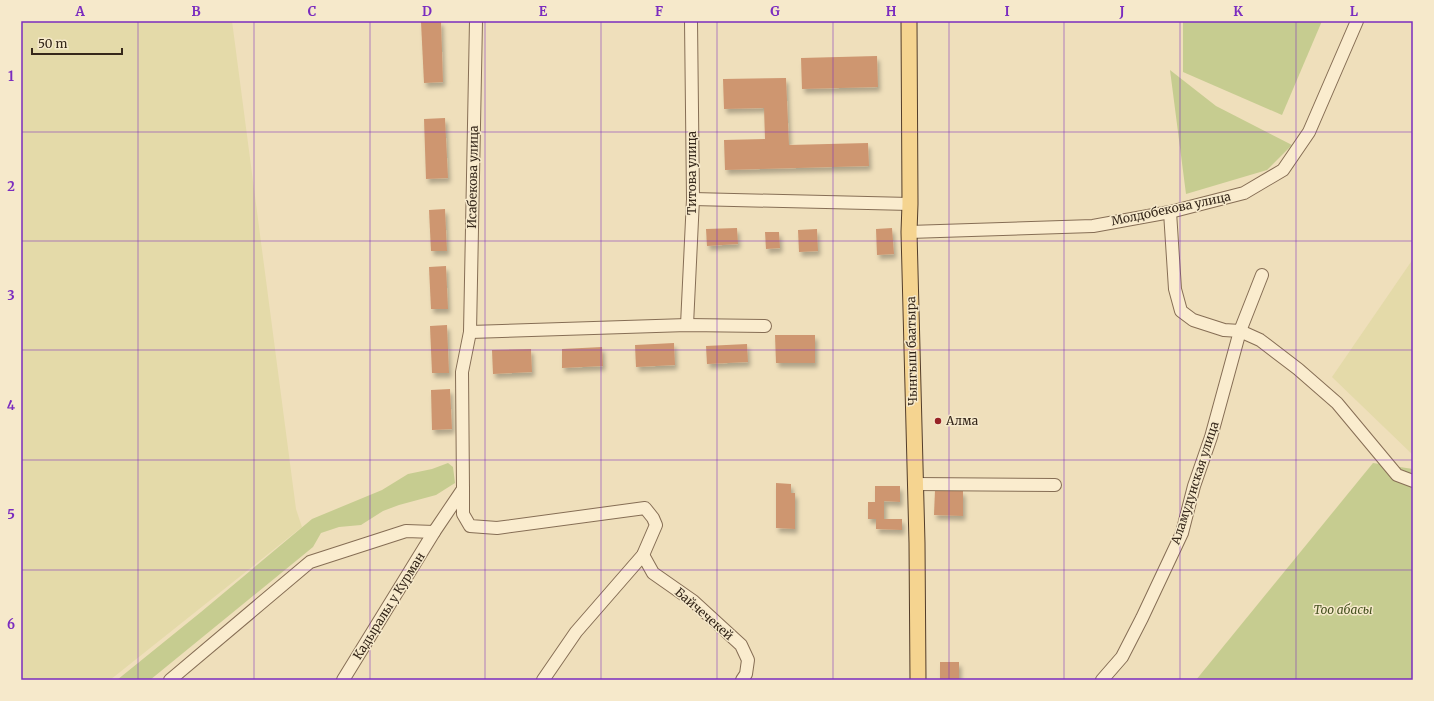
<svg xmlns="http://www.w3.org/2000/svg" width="1434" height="701" viewBox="0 0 1434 701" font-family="Merriweather,serif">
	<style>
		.farmland { fill: #e4daa9 }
		.green { fill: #c6cc90 }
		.building { fill: #ce9670; filter: url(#shadow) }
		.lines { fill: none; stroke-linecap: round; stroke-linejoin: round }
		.minor-casing { stroke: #866e55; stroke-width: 14 }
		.major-casing { stroke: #533d2a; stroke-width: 17 }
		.minor { stroke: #faecce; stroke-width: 12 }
		.major { stroke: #f5d490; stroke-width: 15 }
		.grid { fill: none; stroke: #7b2cbf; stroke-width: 1; stroke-opacity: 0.55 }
		.poi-dot { fill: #972326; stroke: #f6e9cb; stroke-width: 1.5 }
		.labels { text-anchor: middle; stroke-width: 3; stroke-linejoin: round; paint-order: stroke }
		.street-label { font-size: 12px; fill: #35271a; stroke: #f6e9cb }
		.poi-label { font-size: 12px; fill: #35271a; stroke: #f6e9cb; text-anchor: start }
		.park-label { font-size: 12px; font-style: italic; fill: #465220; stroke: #f6e9cb }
		.neatline { fill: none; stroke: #7b2cbf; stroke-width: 1.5 }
		.grid-label { font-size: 13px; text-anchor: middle; font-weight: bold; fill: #7b2cbf }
	</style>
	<defs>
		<filter id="shadow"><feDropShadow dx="2.5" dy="4.5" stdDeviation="2" flood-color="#0004"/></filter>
	</defs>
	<rect width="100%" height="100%" fill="#efdfbb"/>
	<!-- farmland -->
	<g class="farmland">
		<path d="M21,21H232L296,509L302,527L110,680H21Z"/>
		<path d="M1413,259V455L1332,377Z"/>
	</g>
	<!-- green -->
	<g class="green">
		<path d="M1183,21H1322L1282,115L1183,72Z"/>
		<path d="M1170,70L1216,106L1292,145L1267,170L1186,194Z"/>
		<path d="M448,463L453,467L455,483L436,495L399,505L383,511L361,525L339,527L321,533L313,547L150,680H117L201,612L312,519L382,490L408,474L432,469Z"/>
		<path d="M1373,463L1413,469V680H1196Z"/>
	</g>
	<!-- building -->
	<g class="building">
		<path d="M441,21L443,82L424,83L421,22Z"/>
		<path d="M877,56L878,87L802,89L801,58Z"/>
		<path d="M786,78L789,145L868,143L869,166L725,170L724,140L765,139L764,108L724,109L723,79Z"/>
		<path d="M445,118L448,178L426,179L424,119Z"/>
		<path d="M445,209L447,251H431L429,210Z"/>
		<path d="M737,228L738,244L707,246L706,229Z"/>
		<path d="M892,228L894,254L877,255L876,229Z"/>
		<path d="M817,229L818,251L799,252L798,230Z"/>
		<path d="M765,232H779L780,248L766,249Z"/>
		<path d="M446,266L448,309H431L429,267Z"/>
		<path d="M447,325L449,373H432L430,326Z"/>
		<path d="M775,335H815V363H776Z"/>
		<path d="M674,343L675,365L636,367L635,345Z"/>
		<path d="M747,344L748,362L707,364L706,346Z"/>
		<path d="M602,347L603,366L562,368V349Z"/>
		<path d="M531,349L532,372L493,374L492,350Z"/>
		<path d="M450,389L452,429L432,430L431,390Z"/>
		<path d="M776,483L791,484V493H795V529L776,528Z"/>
		<path d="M875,486H900V502L884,501V519H902V530L876,529V519H868V502H875Z"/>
		<path d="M935,490L963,491V516L934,515Z"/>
		<rect x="940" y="662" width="19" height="18"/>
	</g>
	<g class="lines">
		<!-- minor casing -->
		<g class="minor-casing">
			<g id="minor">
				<path d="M693,199L910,204"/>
				<path d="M1170,212L1175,289L1181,311L1193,320L1224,330L1240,331L1260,340L1298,369L1337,403L1397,475L1413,481"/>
				<path d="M909,232L1093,226L1170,212L1244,193L1283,170L1309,132L1357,21"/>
				<path d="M687,325L693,199L691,21"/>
				<path d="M470,332L687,325L765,326"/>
				<path d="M915,484L1055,485"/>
				<path d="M463,489V514L470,526L497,528L645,508L653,518L656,525L643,555L576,632L543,680"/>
				<path d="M643,555L653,573L693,601L741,645L748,660L746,674L742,680"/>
				<path d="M170,680L310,562L406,531L434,532L463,489L462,372L470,332L476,21"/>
				<path d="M343,680L434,532"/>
				<path d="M1102,680L1122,657L1142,618L1182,533L1194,486L1211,437L1240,331L1262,275"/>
			</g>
		</g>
		<!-- major casing -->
		<g class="major-casing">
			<path id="major" d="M909,21L910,204L909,232L917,543L918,680"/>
		</g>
		<!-- minor -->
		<use href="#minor" class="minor"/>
		<!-- major -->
		<use href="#major" class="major"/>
	</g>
	<!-- grid -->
	<path class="grid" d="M138,21V680M254,21V680M370,21V680M485,21V680M601,21V680M717,21V680M833,21V680M949,21V680M1064,21V680M1180,21V680M1296,21V680M21,132H1413M21,241H1413M21,350H1413M21,460H1413M21,570H1413"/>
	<!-- markers -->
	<circle class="poi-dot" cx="938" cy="421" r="4"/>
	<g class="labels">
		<!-- street labels -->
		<g class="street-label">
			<text transform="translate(692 173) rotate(-90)" y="4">Титова улица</text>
			<text transform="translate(473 177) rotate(-89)" y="4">Исабекова улица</text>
			<text transform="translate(1171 209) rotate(-12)" y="4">Молдобекова улица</text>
			<text transform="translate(912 351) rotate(-91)" y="4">Чынгыш баатыра</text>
			<text transform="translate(1195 483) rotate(-72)" y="4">Аламудунская улица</text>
			<text transform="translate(389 606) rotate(-58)" y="4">Кадыралы у Курман</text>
			<text transform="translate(704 614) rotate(41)" y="4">Байчечекей</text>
		</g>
		<!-- poi labels -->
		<g class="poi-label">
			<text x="946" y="425">Алма</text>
		</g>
		<!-- park labels -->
		<g class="park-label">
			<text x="1343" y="614">Тоо абасы</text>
		</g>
	</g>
	<!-- border -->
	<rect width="1434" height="701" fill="none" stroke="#f6e9cb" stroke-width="44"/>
	<!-- scale -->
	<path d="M32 48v6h90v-6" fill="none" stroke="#35271a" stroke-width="2"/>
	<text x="38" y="48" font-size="12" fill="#35271a" stroke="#f6e9cb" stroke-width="3" paint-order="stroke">50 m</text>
	<rect x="22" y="22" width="1390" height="657" class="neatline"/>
	<g class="grid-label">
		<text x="80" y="16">A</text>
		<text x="196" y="16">B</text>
		<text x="312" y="16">C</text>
		<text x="427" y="16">D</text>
		<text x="543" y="16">E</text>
		<text x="659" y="16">F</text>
		<text x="775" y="16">G</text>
		<text x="891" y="16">H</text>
		<text x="1007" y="16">I</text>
		<text x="1122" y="16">J</text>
		<text x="1238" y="16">K</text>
		<text x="1354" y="16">L</text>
		<text x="11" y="81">1</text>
		<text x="11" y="191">2</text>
		<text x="11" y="300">3</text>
		<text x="11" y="410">4</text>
		<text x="11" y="519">5</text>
		<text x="11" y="629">6</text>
	</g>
</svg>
